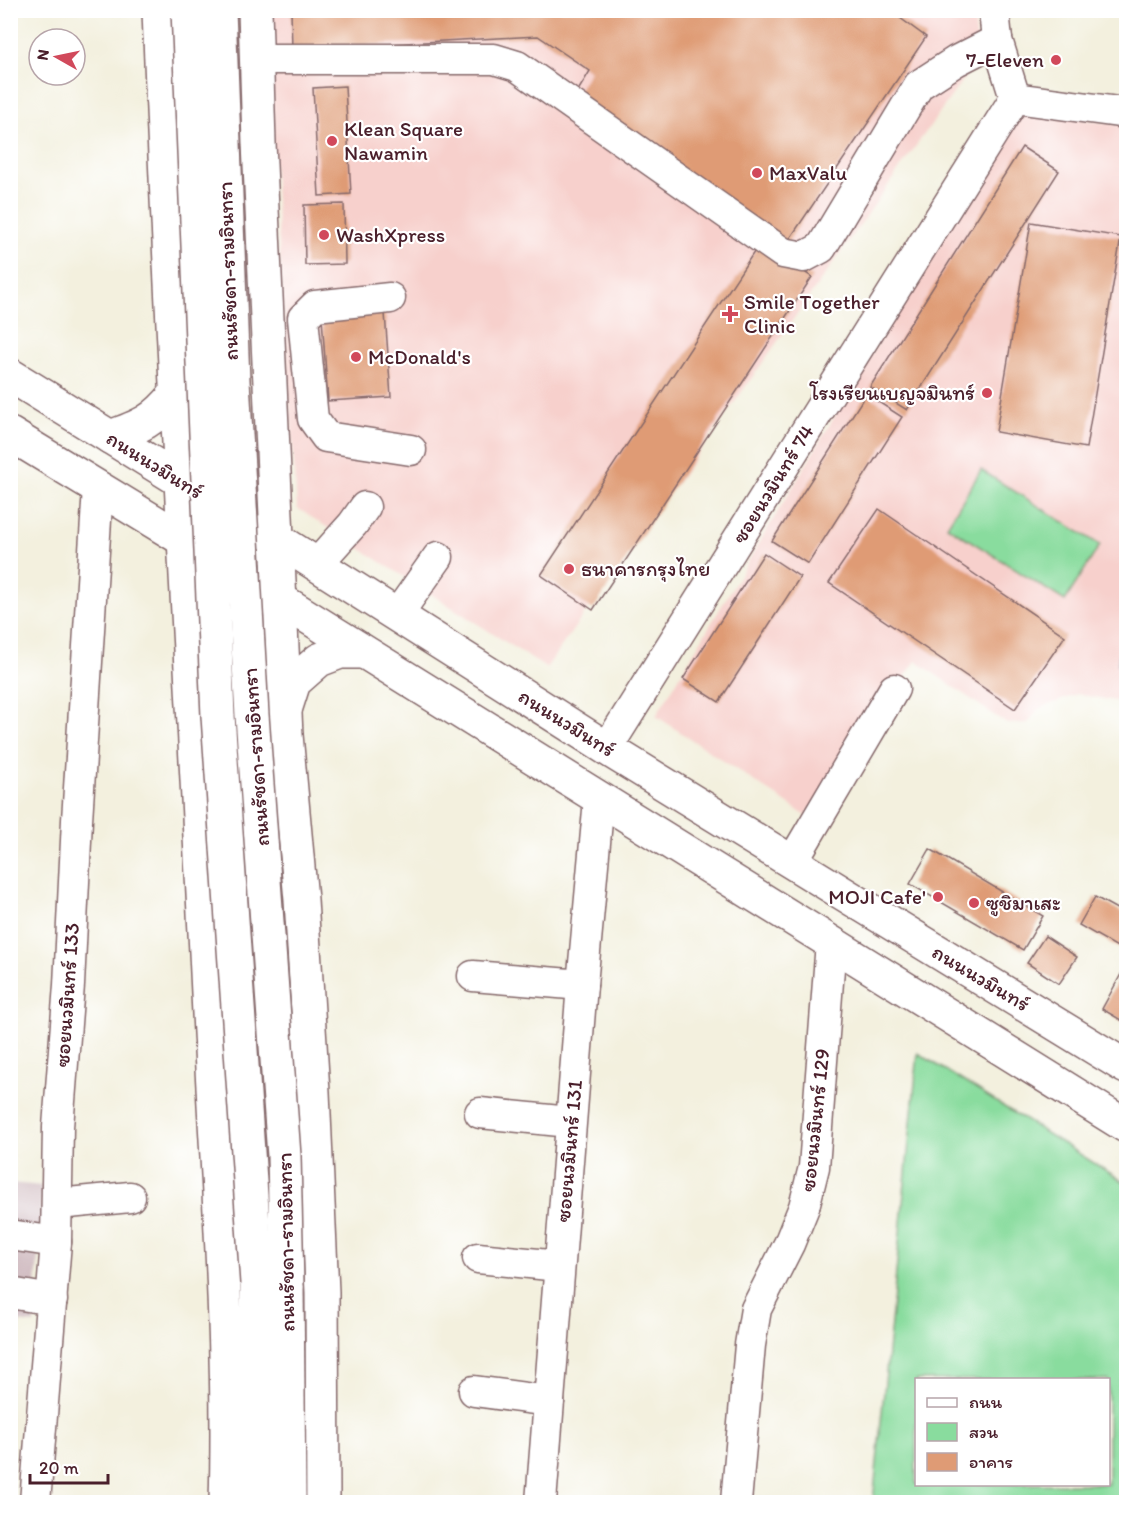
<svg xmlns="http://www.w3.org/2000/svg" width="1137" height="1513" viewBox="0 0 1137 1513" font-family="Itim,'Playpen Sans Thai',sans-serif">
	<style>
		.built { fill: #f7d0cc }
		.industrial { fill: #d2bec3 }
		.green { fill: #89dc9e; stroke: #6a7e64; stroke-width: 1.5; fill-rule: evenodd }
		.water { fill: #6ec1ea; stroke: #5c708a; stroke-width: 1.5 }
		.building { fill: #df9b75 }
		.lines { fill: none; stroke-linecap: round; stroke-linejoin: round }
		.minor-casing { stroke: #85686a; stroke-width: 33 }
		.major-casing { stroke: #85686a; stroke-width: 36 }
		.minor { stroke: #fff; stroke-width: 30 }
		.major { stroke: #fff; stroke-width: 33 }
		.major-bridge-casing { stroke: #85686a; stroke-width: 36; stroke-linecap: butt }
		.major-bridge { stroke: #fff; stroke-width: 33 }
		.poi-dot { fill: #d1495b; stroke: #fff; stroke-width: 2 }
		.labels { text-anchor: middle; stroke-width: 4.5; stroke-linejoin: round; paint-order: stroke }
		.poi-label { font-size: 21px; fill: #4a1f2b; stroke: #fff; text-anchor: start }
		.street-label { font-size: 21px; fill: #4a1f2b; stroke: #fff }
	</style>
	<rect width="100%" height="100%" fill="#fff"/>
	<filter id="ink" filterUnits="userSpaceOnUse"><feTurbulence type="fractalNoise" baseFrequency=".0167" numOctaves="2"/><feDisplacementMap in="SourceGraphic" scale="12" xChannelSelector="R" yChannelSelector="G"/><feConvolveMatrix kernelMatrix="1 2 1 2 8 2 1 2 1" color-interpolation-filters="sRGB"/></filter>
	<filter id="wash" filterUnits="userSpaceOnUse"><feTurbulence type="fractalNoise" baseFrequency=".008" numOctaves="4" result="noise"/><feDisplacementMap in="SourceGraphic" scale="24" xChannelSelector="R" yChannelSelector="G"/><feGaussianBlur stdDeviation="1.35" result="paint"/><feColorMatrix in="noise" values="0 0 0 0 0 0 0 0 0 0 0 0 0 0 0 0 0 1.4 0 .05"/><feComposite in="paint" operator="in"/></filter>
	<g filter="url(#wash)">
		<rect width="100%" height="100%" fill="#f3f0de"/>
		<!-- built -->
		<g class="built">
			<path d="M263,11H973L979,57L546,668L297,508Z"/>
			<path d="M1018,109L1126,126V703L1077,694L1038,709L1028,723L1007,724L916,661L806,816L656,716Z"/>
		</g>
		<!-- industrial -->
		<path class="industrial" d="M10,1183L42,1186L34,1324L11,1321Z"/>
		<!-- green -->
		<g class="green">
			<path d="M981,470L1100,545L1065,601L947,526Z"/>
			<path d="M918,1053L1126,1183V1502H873ZM916,1380H1108V1484H916Z"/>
		</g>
		<!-- water -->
		<path class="water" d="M1125,615H1126V666L1118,665Z"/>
		<g id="blocks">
			<!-- building -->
			<g class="building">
				<path d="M291,10H889L926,37L785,246L573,99L590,71L538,36L292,49Z"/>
				<path d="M345,86L351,194L319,196L313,88Z"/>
				<path d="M1022,147L1059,171L907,410L870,387Z"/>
				<path d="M344,204L345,264L305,265L304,205Z"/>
				<path d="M1031,222L1121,237L1086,448L996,432Z"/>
				<path d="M760,243L812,277L593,610L541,575Z"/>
				<path d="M385,313L391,397L328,401L322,318Z"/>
				<path d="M866,394L902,417L808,564L772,541Z"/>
				<path d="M879,509L1065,636L1015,709L829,583Z"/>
				<path d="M764,553L800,577L719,702L683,679Z"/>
				<path d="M930,849L1043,916L1023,950L910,884Z"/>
				<path d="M1095,897L1126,914V952L1079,925Z"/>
				<path d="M1045,936L1077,957L1059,984L1027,963Z"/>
				<path d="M1126,965V1023L1102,1009Z"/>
			</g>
		</g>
	</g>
	<g filter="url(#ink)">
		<use href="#blocks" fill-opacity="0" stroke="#85686a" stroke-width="1.5"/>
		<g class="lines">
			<!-- minor casing -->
			<g class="minor-casing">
				<g id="minor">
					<path d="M994,10L997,40L1015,98"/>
					<path d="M256,59H494L517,66L783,253L804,257L821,248L919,85L956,61L997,40"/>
					<path d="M1015,98L1126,113"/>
					<path d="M390,298L315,306L303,318L313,419L326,437L411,450"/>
					<path d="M317,564L353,524L365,507"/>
					<path d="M397,615L438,557"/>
					<path d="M607,748L1015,98"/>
					<path d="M792,862L894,689"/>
					<path d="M473,976L582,985"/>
					<path d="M480,1113L570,1122"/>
					<path d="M58,1204L130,1197"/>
					<path d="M10,1235L56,1242"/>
					<path d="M478,1258L559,1266"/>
					<path d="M10,1293L52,1300"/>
					<path d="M474,1391L549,1401"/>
					<path d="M35,1502L56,1242L58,1127L69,985L77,820L98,488"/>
					<path d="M541,1502L582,985L599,799"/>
					<path d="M736,1502L750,1345L756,1309L789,1244L804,1207L814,1167L831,942"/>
				</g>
			</g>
			<!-- major casing -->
			<g class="major-casing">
				<g id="major">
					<path d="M159,10C171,338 192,665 208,993C216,1162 231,1333 226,1502"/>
					<path d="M255,10L259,143L286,735L301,900L313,1092L322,1292L323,1502"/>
					<path d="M10,375L194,489"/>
					<path d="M10,434L199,549"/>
					<path d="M110,437C141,426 154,421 175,395"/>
					<path d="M264,531L614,753L1126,1067"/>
					<path d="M268,592L1126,1126"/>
					<path d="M286,707L294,682L319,660L340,652H361"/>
					<path d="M257,1283V1502"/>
					<path d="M287,1286L289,1502"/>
				</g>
			</g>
			<!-- minor -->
			<use href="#minor" class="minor"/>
			<!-- major -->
			<use href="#major" class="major"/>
			<!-- major-bridge casing -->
			<g class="major-bridge-casing">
				<g id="major-bridge">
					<path d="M188,10L218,716L257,1283"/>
					<path d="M219,10L233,381L252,715L284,1156L287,1286"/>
				</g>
			</g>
			<!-- major-bridge -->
			<use href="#major-bridge" class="major-bridge"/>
		</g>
	</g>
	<!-- markers -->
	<g class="poi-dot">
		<circle cx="1056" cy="60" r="6"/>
		<circle cx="332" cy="141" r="6"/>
		<circle cx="757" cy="173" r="6"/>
		<circle cx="324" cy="235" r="6"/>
		<path d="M727 305h6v6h6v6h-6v6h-6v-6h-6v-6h6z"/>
		<circle cx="356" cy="357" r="6"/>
		<circle cx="987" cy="393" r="6"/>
		<circle cx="569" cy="569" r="6"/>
		<circle cx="938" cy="897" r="6"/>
		<circle cx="974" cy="903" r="6"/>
	</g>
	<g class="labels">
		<!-- poi labels -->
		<g class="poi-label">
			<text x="1044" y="67" text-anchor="end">7-Eleven</text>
			<text x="344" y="136">Klean Square<tspan x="344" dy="24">Nawamin</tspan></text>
			<text x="769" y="180">MaxValu</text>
			<text x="336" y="242">WashXpress</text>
			<text x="744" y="309">Smile Together<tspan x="744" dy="24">Clinic</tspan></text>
			<text x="368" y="364">McDonald's</text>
			<text x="975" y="400" text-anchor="end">โรงเรียนเบญจมินทร์</text>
			<text x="581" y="576">ธนาคารกรุงไทย</text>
			<text x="926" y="904" text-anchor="end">MOJI Cafe'</text>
			<text x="986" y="910">ซูชิมาเสะ</text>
		</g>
		<!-- street labels -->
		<g class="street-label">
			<text transform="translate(228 271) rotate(-92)" y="7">ถนนรัชดา-รามอินทรา</text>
			<text transform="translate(155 465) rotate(32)" y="7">ถนนนวมินทร์</text>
			<text transform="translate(773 484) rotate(-58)" y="7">ซอยนวมินทร์ 74</text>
			<text transform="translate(567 723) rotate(32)" y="7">ถนนนวมินทร์</text>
			<text transform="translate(256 757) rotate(-94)" y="7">ถนนรัชดา-รามอินทรา</text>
			<text transform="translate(981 978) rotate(31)" y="7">ถนนนวมินทร์</text>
			<text transform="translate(67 995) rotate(-86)" y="7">ซอยนวมินทร์ 133</text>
			<text transform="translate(815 1120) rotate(-84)" y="7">ซอยนวมินทร์ 129</text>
			<text transform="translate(569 1151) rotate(-85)" y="7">ซอยนวมินทร์ 131</text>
			<text transform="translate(286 1242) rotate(-91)" y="7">ถนนรัชดา-รามอินทรา</text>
		</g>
	</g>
	<!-- margin -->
	<rect width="1137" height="1513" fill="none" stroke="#fff" stroke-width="36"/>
	<!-- legend -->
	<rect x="915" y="1378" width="195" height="108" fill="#ffffff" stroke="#b7a5aa" stroke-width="1.5"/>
	<rect x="927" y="1398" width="30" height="9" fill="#ffffff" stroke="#b7a5aa" stroke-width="1.5"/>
	<text x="969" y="1408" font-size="18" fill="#4a1f2b">ถนน</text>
	<rect x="927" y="1423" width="30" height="18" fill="#89dc9e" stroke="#b7a5aa" stroke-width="1.5"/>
	<text x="969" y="1438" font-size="18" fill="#4a1f2b">สวน</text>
	<rect x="927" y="1453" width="30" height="18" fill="#df9b75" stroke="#b7a5aa" stroke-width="1.5"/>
	<text x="969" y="1468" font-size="18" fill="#4a1f2b">อาคาร</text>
	<!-- north arrow -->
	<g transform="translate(57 57) rotate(279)"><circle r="28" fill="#ffffff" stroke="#b7a5aa" stroke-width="1.5"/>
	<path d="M0-4.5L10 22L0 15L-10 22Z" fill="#d1495b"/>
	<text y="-9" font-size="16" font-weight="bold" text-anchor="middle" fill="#4a1f2b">N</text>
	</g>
	<!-- scale -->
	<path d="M30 1474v9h78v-9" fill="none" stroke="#4a1f2b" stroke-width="3"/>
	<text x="39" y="1474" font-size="18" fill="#4a1f2b" stroke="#ffffff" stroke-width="4.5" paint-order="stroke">20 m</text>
</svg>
